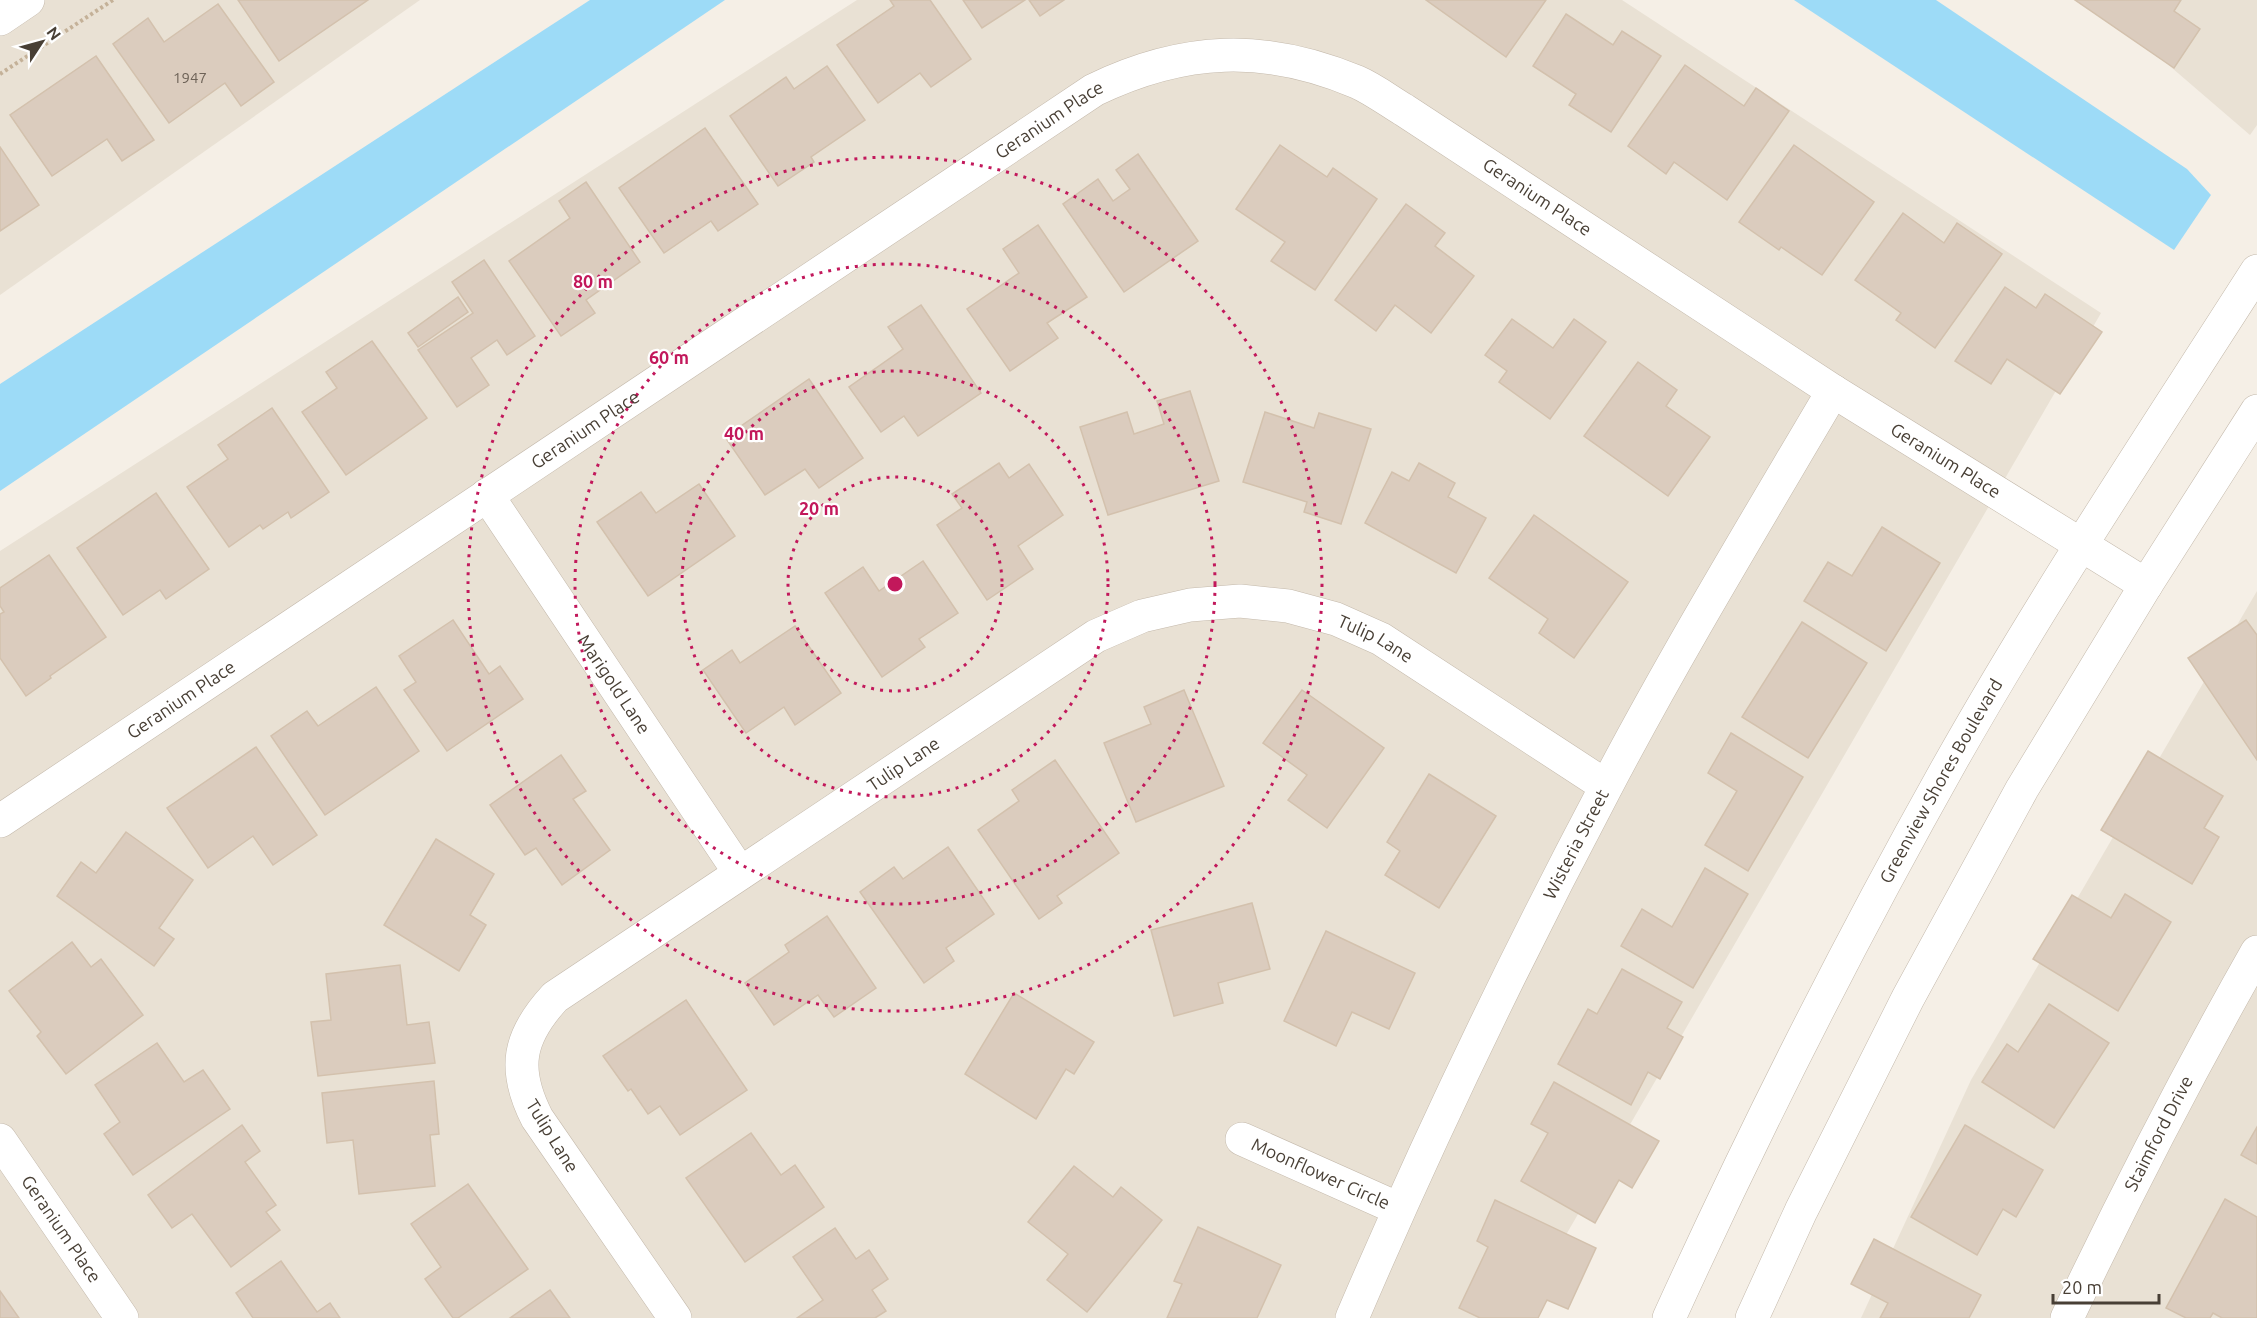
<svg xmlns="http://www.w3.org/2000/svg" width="2257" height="1318" viewBox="0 0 2257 1318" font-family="Ubuntu,sans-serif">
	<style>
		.residential { fill: #e9e1d4 }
		.water { fill: #9ddbf7 }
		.building { fill: #dbccbe; stroke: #d3c1ad; stroke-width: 1.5 }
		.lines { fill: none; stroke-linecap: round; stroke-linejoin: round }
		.minor-casing { stroke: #c4b9ab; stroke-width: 34 }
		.path { stroke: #c4b198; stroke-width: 4; stroke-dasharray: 3 3; stroke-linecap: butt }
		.minor { stroke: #fff; stroke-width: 33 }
		.ring { fill: none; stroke: #c2185b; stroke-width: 3; stroke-dasharray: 3 6 }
		.labels { text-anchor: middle; stroke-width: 4.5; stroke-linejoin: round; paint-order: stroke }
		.number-label { font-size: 15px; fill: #6d6257 }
		.street-label { font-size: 18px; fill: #483f35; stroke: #fff }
		.centre { fill: #c2185b; stroke: #fff; stroke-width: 3 }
		.ring-label { font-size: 18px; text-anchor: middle; font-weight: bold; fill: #c2185b; stroke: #fff; stroke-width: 4.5; stroke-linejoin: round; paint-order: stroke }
	</style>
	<rect width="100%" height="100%" fill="#f5efe6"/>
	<!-- residential -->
	<g class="residential">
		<path d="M0,0H420L0,295Z"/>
		<path d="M857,0H1622L2101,313L1534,1290L1524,1318H0V551Z"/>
		<path d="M2093,0H2257V125L2250,135Z"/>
		<path d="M2257,591V1318H1861L1971,1080Z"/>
	</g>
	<!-- water -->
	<g class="water">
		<path d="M590,0H725L0,491V384Z"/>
		<path d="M1794,0H1936L2187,169L2211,195L2174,250Z"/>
	</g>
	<!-- building -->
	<g class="building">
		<path d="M238,0H368L279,61Z"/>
		<path d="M890,0H930L971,59L931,87L920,73L878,103L837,45L894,6Z"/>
		<path d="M963,0H1025L982,28Z"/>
		<path d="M1029,0H1064L1040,16Z"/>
		<path d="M1426,0H1546L1506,57Z"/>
		<path d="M2075,0H2181L2174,11L2200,29L2174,68Z"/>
		<path d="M218,4L274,82L241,106L225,83L169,123L113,44L148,18L164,42Z"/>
		<path d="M1566,14L1613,45L1622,31L1661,56L1611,132L1569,105L1576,94L1533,66Z"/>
		<path d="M96,56L154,140L122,161L107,139L52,176L10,115Z"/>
		<path d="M1685,65L1744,106L1756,88L1789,111L1727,200L1674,162L1666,174L1628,146Z"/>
		<path d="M827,66L865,120L811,157L814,162L778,186L730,116L786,77L794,89Z"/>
		<path d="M705,128L758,204L718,231L711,221L664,253L619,188Z"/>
		<path d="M1280,145L1327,177L1333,168L1377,199L1315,290L1271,261L1285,242L1236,209Z"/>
		<path d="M1794,145L1874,202L1822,275L1781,247L1779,250L1739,222Z"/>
		<path d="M0,147L39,205L0,231Z"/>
		<path d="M1138,154L1198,241L1124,292L1063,204L1098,179L1113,201L1130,189L1116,170Z"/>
		<path d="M586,182L640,262L586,300L595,313L561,336L509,261L570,218L559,201Z"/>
		<path d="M1406,204L1445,233L1435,246L1474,276L1431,333L1395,305L1376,331L1335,300Z"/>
		<path d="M1903,213L1944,243L1957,223L2002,254L1935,348L1896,320L1901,313L1855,280Z"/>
		<path d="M1038,225L1087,297L1047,323L1058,338L1010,371L967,309L1019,273L1003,249Z"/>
		<path d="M484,260L535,336L507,355L497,340L471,358L489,385L457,407L418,350L473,313L452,282Z"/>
		<path d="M2005,287L2036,308L2045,294L2102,332L2060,394L2007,359L1991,384L1955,361Z"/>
		<path d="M458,297L468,312L418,347L408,333Z"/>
		<path d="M921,305L981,393L918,436L904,416L881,432L849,387L903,349L888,327Z"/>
		<path d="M1512,319L1553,348L1574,319L1606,342L1550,419L1499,382L1507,371L1485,355Z"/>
		<path d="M372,341L427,418L346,475L302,412L337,388L326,372Z"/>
		<path d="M1638,362L1677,390L1666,406L1710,437L1668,496L1584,436Z"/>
		<path d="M809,379L863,458L819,488L805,469L765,495L725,437Z"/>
		<path d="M1190,391L1219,481L1108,515L1080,427L1127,412L1134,434L1164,424L1157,401Z"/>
		<path d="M272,408L329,492L291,518L288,512L263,529L260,525L229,547L187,487L228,459L218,445Z"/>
		<path d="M1265,412L1314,428L1319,413L1371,429L1341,524L1304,512L1307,502L1243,482Z"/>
		<path d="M999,463L1009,478L1029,464L1063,515L1018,546L1033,569L987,600L937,525L962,508L952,494Z"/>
		<path d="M1419,463L1455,483L1448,497L1486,518L1456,573L1365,523L1392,472L1409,481Z"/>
		<path d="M699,484L735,536L648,596L597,522L641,492L656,513Z"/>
		<path d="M156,493L209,569L166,599L160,590L123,615L77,548Z"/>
		<path d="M1534,515L1628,582L1574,658L1539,633L1548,619L1489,578Z"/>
		<path d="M1882,527L1940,563L1886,651L1804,601L1828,562L1852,576Z"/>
		<path d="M49,555L106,637L50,676L51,678L26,696L0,658V614L4,612L0,606V588Z"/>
		<path d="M923,561L958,613L919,639L925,647L882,677L825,593L863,567L879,591Z"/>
		<path d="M453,620L489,674L500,666L523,699L447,751L404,690L416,682L399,656Z"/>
		<path d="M2246,620L2257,635V760L2188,658Z"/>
		<path d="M1802,622L1867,663L1808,758L1742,717Z"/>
		<path d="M795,626L841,693L795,725L784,707L746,733L703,670L732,650L740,663Z"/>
		<path d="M376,687L419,751L325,815L271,736L307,711L318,726Z"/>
		<path d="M1184,690L1224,786L1136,822L1104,743L1151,724L1144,707Z"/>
		<path d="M1302,690L1384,748L1327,828L1288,800L1307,775L1263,743Z"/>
		<path d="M1731,733L1803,777L1748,871L1705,845L1737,791L1708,773Z"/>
		<path d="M256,747L317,835L273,865L253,836L208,868L167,808Z"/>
		<path d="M2148,751L2223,796L2204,828L2219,837L2192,884L2101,830Z"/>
		<path d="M561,755L586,791L573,799L610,850L562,885L536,848L525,855L490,805Z"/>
		<path d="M1055,760L1119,853L1057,896L1062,903L1039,919L978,830L1019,801L1012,790Z"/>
		<path d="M1429,774L1496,816L1439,908L1385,875L1400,851L1387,842Z"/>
		<path d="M126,832L193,880L159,928L174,939L154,966L57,896L81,862L96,873Z"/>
		<path d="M436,839L494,874L470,915L486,925L459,971L384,925Z"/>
		<path d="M948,847L994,914L946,948L954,961L924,983L860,892L894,867L903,879Z"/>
		<path d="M1705,868L1748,894L1693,988L1621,946L1642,909L1672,927Z"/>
		<path d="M2125,894L2171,922L2118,1011L2033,959L2072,895L2111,918Z"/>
		<path d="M1252,903L1270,969L1218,983L1223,1003L1174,1016L1151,930Z"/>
		<path d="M827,916L876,988L834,1017L818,995L774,1025L745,983L789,952L785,945Z"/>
		<path d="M1326,931L1415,973L1389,1029L1352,1012L1336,1046L1284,1021Z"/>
		<path d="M72,942L91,967L101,959L143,1015L66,1074L37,1036L41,1032L9,991Z"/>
		<path d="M400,965L407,1025L429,1022L435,1063L318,1076L311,1022L331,1020L326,974Z"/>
		<path d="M1622,969L1682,1002L1667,1028L1683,1037L1660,1079L1648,1072L1631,1105L1558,1064L1588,1009L1597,1014Z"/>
		<path d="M1014,993L1094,1042L1074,1074L1066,1069L1036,1119L965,1074Z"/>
		<path d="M686,1000L747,1090L680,1135L660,1106L648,1114L631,1089L628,1091L603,1056Z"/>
		<path d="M2049,1004L2109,1043L2054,1128L1982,1082L2007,1044L2018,1052Z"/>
		<path d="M157,1043L184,1082L203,1070L230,1109L133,1175L104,1134L120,1122L95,1085Z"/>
		<path d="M434,1081L439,1134L430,1135L435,1186L359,1194L353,1140L327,1143L322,1093Z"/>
		<path d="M1554,1082L1659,1141L1632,1188L1619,1180L1595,1223L1521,1181L1548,1133L1531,1124Z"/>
		<path d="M242,1125L260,1151L245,1162L276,1205L266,1212L280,1230L231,1267L192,1214L172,1228L148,1195Z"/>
		<path d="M1965,1125L2043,1170L2016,1217L2003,1209L1977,1255L1911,1217Z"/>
		<path d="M2257,1127V1164L2241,1155Z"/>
		<path d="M751,1133L781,1175L795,1165L824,1207L745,1262L686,1178Z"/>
		<path d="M1074,1166L1113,1197L1121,1187L1162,1220L1087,1312L1047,1280L1068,1254L1028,1222Z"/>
		<path d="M468,1184L528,1269L458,1318H453L425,1279L441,1267L411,1224Z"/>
		<path d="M2225,1199L2257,1217V1318H2222L2213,1313L2210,1318H2186L2166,1308Z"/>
		<path d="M1495,1200L1596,1248L1568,1309L1547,1300L1538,1318H1480L1459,1308L1488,1247L1477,1241Z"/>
		<path d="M1198,1227L1281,1265L1257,1318H1167L1182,1284L1174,1281Z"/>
		<path d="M835,1228L856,1259L869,1250L888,1279L872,1290L886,1311L875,1318H797L823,1300L793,1257Z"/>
		<path d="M1874,1239L1981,1295L1969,1318H1880L1888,1303L1851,1284Z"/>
		<path d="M281,1261L317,1312L330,1303L340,1318H253L236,1293Z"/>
		<path d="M550,1290L570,1318H510Z"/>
		<path d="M0,1291L19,1318H0Z"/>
	</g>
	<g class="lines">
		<!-- minor casing -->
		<g class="minor-casing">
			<g id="minor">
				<path d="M0,19L28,0"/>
				<path id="s1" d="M487,495L740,873"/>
				<path id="s2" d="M0,821L1094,90C1183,47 1265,43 1357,82C1373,89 1389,101 1404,110L1833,391L2146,585"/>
				<path id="s3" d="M1242,1139L1399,1209"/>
				<path id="s4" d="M0,1140L122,1318"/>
				<path id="s5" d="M675,1318L537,1118C512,1069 518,1037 555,997L1096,636L1142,616L1190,605L1240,601L1288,606L1336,619L1381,639L1606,786"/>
				<path id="s6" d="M1352,1318C1429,1138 1514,961 1606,787C1677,652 1756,522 1833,391"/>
				<path id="s7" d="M1669,1318C1756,1127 1850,941 1953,758C2047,592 2154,432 2257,271"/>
				<path d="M1752,1318L1801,1211L1908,998L2022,789L2146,585L2257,411"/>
				<path id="s8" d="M2067,1318C2126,1194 2189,1072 2257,952"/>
			</g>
		</g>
		<!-- path -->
		<path class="path" d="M0,74L113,0"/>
		<!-- minor -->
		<use href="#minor" class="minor"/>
	</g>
	<!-- distance rings -->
	<g class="ring">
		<circle cx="895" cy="584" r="107"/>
		<circle cx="895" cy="584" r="213"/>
		<circle cx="895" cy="584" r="320"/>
		<circle cx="895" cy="584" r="427"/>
	</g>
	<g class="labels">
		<!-- number labels -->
		<g class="number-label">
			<text x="190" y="83">1947</text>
		</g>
		<!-- street labels -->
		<g class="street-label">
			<text dy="6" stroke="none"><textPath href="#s2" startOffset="1262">Geranium Place</textPath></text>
			<text dy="6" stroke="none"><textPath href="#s2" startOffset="1802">Geranium Place</textPath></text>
			<text dy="6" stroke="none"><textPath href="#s2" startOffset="704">Geranium Place</textPath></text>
			<text dy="6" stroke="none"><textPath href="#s2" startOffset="2288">Geranium Place</textPath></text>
			<text dy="6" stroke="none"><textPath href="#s5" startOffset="1318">Tulip Lane</textPath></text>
			<text dy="6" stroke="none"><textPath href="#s1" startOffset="228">Marigold Lane</textPath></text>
			<text dy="6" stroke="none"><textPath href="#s2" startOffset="218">Geranium Place</textPath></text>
			<text dy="6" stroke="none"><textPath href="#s5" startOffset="795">Tulip Lane</textPath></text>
			<text dy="6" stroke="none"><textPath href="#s7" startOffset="602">Greenview Shores Boulevard</textPath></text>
			<text dy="6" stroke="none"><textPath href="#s6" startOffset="524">Wisteria Street</textPath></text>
			<text dy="6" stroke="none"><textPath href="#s8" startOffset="206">Staimford Drive</textPath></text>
			<text transform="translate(552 1136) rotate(58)" y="6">Tulip Lane</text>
			<text dy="6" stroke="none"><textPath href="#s3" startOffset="86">Moonflower Circle</textPath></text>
			<text dy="6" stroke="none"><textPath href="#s4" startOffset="108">Geranium Place</textPath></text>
		</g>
	</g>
	<circle cx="895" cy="584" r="9" class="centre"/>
	<g class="ring-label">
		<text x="593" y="288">80 m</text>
		<text x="669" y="364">60 m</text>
		<text x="744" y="440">40 m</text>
		<text x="819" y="515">20 m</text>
	</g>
	<!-- north arrow -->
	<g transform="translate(42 42) rotate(54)" stroke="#ffffff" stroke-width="4.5" paint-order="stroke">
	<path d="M0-4.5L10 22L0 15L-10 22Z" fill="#483f35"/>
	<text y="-9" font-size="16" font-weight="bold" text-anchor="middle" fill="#483f35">N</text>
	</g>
	<!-- scale -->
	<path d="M2053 1294v9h106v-9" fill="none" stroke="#483f35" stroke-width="3"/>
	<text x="2062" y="1294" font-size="18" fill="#483f35" stroke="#ffffff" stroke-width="4.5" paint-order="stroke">20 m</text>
</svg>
